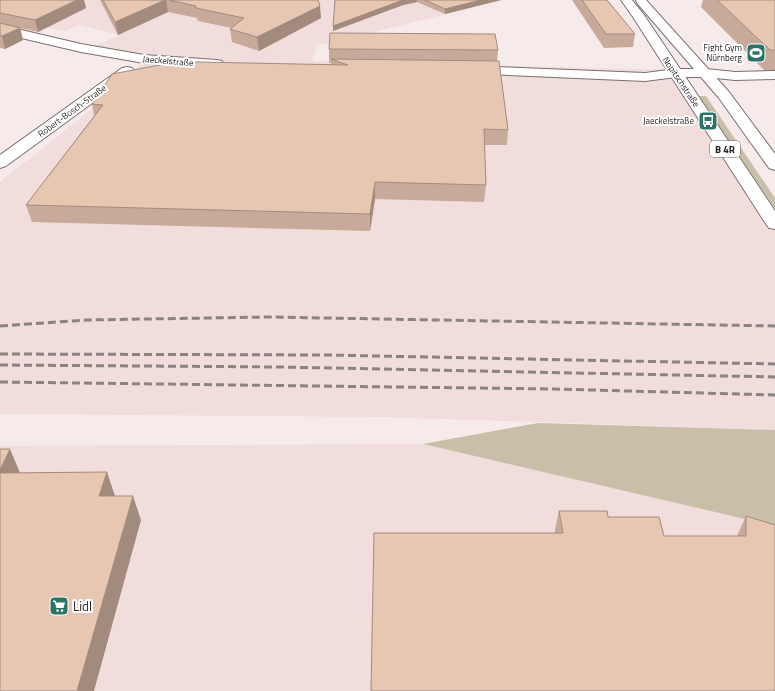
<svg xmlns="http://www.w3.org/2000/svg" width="775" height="691" viewBox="0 0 775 691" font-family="'Titillium Web',sans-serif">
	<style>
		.built { fill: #f1dddc }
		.green { fill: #c9bfa8 }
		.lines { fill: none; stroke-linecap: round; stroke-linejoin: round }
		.minor-casing { stroke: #7a706f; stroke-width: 2 }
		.major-casing { stroke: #7a706f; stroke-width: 2 }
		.minor { fill: #fff; fill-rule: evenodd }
		.major { fill: #fff; fill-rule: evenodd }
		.rail { stroke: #8b8382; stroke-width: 3; stroke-dasharray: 8 4; stroke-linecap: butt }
		.wall { fill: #c7aa99 }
		.shaded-wall { fill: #a28b7d }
		.building { fill: #e7c6b2; stroke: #a28b7d }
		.labels { text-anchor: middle; stroke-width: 4; stroke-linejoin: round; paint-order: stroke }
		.far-poi-label { font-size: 9px; fill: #231f1e; stroke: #fff; text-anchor: end }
		.far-street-label { font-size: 9px; fill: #231f1e; stroke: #fff }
		.shield { fill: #fff; stroke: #656262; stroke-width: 1 }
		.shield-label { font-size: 10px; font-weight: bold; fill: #231f1e }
		.near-poi-label { font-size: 13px; fill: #231f1e; stroke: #fff; text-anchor: start }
	</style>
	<rect width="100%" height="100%" fill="#f6ebea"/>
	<!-- built -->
	<g class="built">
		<path d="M56,0H503L342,40L317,45L312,61L674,70L775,222V430L384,417L0,414V182L82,117L148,58L91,48L120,35L79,25L64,31L8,18Z"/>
		<path d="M423,444L775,526V691H0V446Z"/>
	</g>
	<!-- green -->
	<g class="green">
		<path d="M699,96H706L775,198V209Z"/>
		<path d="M538,423L775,430V526L423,444Z"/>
	</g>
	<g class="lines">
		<!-- minor casing -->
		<g class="minor-casing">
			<g id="minor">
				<path d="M0,25L81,44L144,55L217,60L222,61L223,64L222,67L217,68L144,63L81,52L0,33Z"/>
				<path d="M470,66L645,73L676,69H706L735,72L775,71V79L735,80L706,77H676L645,81L465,73L463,70L465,67Z"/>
				<path d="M127,67L132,68L134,71L132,74L6,166L0,168V155L122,68Z"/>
			</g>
		</g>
		<!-- major casing -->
		<g class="major-casing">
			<g id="major">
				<path d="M621,0H632L644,15L775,211V229L769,228L766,224L633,17Z"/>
				<path d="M636,0H646L729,92L775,154V170L769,168L719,98L637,3Z"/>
			</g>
		</g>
		<!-- minor -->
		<use href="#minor" class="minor"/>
		<!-- major -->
		<use href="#major" class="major"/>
		<!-- rail -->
		<g class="rail">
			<path d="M0,326L86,320L269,317L775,326"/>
			<path d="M0,354L327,355L775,364"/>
			<path d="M0,365L281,367L775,377"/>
			<path d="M0,382L555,389L775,395"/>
		</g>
	</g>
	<!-- wall -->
	<g class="wall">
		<path d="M0,0H84L86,8L38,32L20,28L23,40L5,49L0,48Z"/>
		<path d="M100,0H318L321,18L259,51L232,42L230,29L232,28L198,21L197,18L168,12L118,35Z"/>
		<path d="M335,0H501L445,14L417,2L403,5L333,31V26Z"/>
		<path d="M572,0H607L635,34L633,47L604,48Z"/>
		<path d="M703,0H775V70H764L701,7Z"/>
		<path d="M329,49L498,50L497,61L508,130L507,145H484L486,185L484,202L375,199L370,231L32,222L26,205L94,116L92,104L331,65V63H329Z"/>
		<path d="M559,511L608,517L664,536H737L746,516L775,691L555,533V530Z"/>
	</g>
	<!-- shaded-wall -->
	<g class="shaded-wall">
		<path d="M77,0H84L86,8L38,32L35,20Z"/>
		<path d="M165,0H166L168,12L118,35L115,22Z"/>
		<path d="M403,0H417V2L403,5L333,31V26Z"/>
		<path d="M481,0H501L445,14V9Z"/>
		<path d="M320,6L321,18L259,51L257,37Z"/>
		<path d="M20,28L23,40L5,49L2,36Z"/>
		<path d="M375,182V199L370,231V214Z"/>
		<path d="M10,449L20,473L0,476V470Z"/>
		<path d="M107,472L115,496H99Z"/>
		<path d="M133,496L141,520L94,691H77Z"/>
	</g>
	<!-- building -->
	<g class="building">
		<path d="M0,0H77L35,20L0,13Z"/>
		<path d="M103,0H165L115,22Z"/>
		<path d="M169,0H318L320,6L257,37L230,29L244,18L196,8V6Z"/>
		<path d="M335,0H403L333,26Z"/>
		<path d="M425,0H481L445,9Z"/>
		<path d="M582,0H607L635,34H606Z"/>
		<path d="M717,0H775V50H770Z"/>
		<path d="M0,23L20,28L2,36H0Z"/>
		<path d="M330,33L495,34L498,50L329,49Z"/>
		<path d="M331,59L499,61L508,130L484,129L486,185L375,182L370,214L26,205L103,105L92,104L112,74L170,63L198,62L348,65Z"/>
		<path d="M0,449H10L0,470Z"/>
		<path d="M107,472L99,496H133L77,691H0V473Z"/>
		<path d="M559,511H607L608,517H659L664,536H746V516L775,525V691H371L374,533H563Z"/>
	</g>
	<!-- icons -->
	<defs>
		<g id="stadium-square" transform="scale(1)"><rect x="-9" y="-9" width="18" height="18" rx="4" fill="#2e7368" stroke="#fff"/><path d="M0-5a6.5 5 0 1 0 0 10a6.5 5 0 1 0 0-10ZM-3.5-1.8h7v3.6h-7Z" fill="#fff"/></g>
		<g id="bus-square" transform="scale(1)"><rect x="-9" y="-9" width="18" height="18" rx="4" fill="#2e7368" stroke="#fff"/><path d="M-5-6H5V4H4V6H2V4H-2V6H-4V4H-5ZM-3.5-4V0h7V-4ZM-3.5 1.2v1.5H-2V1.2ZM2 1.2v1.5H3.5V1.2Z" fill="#fff"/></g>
		<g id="supermarket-square" transform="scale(1)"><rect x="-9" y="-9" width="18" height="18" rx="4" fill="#2e7368" stroke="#fff"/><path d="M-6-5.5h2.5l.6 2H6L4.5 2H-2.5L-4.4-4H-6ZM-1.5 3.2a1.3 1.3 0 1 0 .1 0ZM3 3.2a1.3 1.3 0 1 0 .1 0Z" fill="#fff"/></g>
	</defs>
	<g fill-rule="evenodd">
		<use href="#stadium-square" x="756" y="53"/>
		<use href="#bus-square" x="708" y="121"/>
		<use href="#supermarket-square" x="59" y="606"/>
	</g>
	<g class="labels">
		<!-- far-poi labels -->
		<g class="far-poi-label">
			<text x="742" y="51">Fight Gym<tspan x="742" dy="10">Nürnberg</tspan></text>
			<text x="694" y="124">Jaeckelstraße</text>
		</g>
		<!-- far-street labels -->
		<g class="far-street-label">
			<text transform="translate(168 61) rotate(5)" y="3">Jaeckelstraße</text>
			<text transform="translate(681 82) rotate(56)" y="3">Nopitschstraße</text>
			<text transform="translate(72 111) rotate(-36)" y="3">Robert-Bosch-Straße</text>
		</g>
		<!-- shield labels -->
		<rect class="shield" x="710" y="141" width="30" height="16" rx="3"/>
		<g class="shield-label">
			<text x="725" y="153">B 4R</text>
		</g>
		<!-- near-poi labels -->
		<g class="near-poi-label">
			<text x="73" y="611">Lidl</text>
		</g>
	</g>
</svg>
